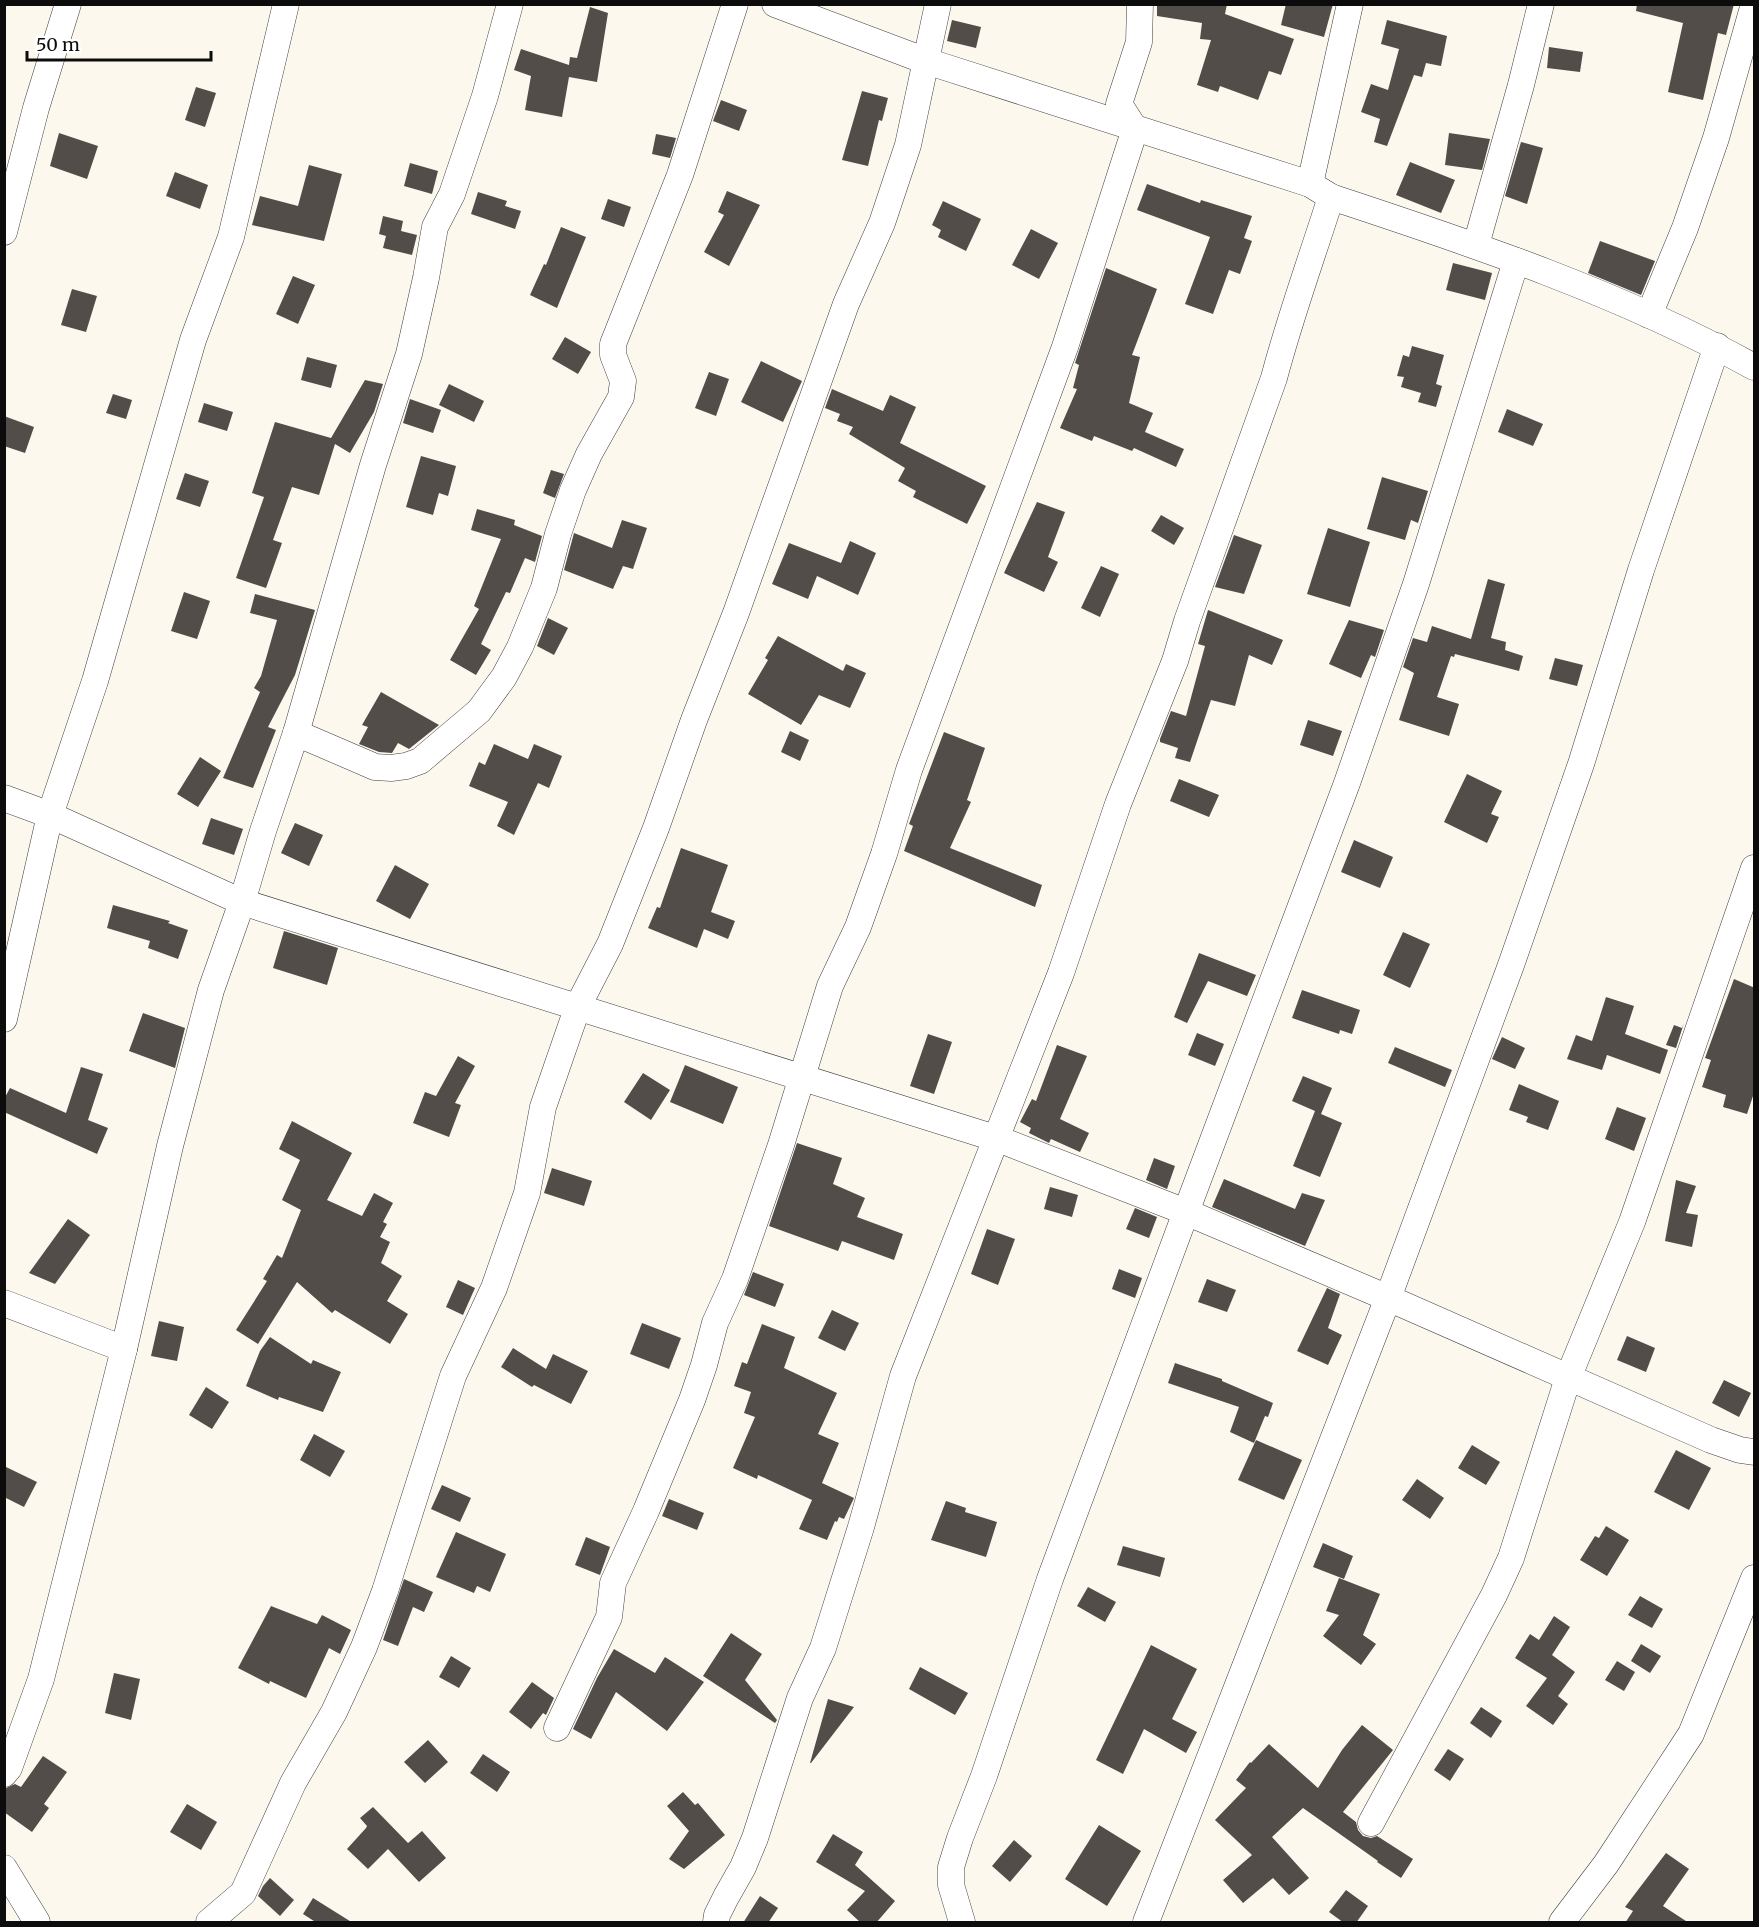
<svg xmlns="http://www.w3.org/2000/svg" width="1759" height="1927" viewBox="0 0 1759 1927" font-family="Merriweather,serif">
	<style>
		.building { fill: #534d4a }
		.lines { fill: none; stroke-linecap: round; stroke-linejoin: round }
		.minor-casing { stroke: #3f3f3f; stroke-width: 27 }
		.minor { stroke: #fff; stroke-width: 26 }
	</style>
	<rect width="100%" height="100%" fill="#fdf8ee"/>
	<!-- building -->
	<g class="building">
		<path d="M1157,4H1227L1225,14L1294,39L1281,75L1269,71L1258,100L1220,86L1218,92L1197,85L1211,40L1200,39L1202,23L1157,16Z"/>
		<path d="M1286,4H1333L1324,37L1281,25Z"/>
		<path d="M1637,4H1734L1726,35L1718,33L1703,100L1668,92L1683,23L1636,11Z"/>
		<path d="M590,7L608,13L597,82L569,77L562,117L525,110L531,76L514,70L521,49L569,65L570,57L577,58Z"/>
		<path d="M952,20L981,27L976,48L947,41Z"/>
		<path d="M1387,20L1447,36L1441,66L1426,63L1422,77L1414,75L1387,146L1374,142L1380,119L1361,112L1371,84L1388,90L1399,49L1381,44Z"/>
		<path d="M1549,47L1583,52L1580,72L1547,68Z"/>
		<path d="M196,87L216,93L205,127L185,120Z"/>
		<path d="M862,91L888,98L882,121L879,120L868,166L842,160Z"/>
		<path d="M721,100L747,110L739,131L713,121Z"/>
		<path d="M59,133L98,146L87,179L50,166Z"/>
		<path d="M1449,133L1490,139L1482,170L1445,165Z"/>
		<path d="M656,134L676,138L670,158L652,154Z"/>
		<path d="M1521,142L1543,148L1527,204L1505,196Z"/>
		<path d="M1410,162L1455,180L1441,213L1396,195Z"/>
		<path d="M410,163L438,171L432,194L404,186Z"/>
		<path d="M309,165L342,174L324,241L252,225L260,196L298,206Z"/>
		<path d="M175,172L208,185L200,209L166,196Z"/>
		<path d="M1147,184L1200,203L1201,200L1252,216L1244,238L1252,241L1240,274L1229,270L1213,314L1185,304L1210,237L1137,210Z"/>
		<path d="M727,191L760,205L729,266L704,252L724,215L718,212Z"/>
		<path d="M478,192L507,201L505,206L521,211L515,229L471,214Z"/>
		<path d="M608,199L631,207L624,227L601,219Z"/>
		<path d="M943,201L981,219L966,251L938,237L941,230L932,225Z"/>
		<path d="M383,216L403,221L401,231L417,235L412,255L383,248L386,236L379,234Z"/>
		<path d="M561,227L586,237L557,308L530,295L544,264L546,265Z"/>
		<path d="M1031,229L1058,243L1039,279L1012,265Z"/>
		<path d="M1600,241L1655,261L1641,295L1588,273Z"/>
		<path d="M1453,263L1492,273L1485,300L1446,290Z"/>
		<path d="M1106,268L1157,289L1132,355L1140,357L1129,403L1153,413L1145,432L1184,449L1176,467L1134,448L1132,451L1094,436L1092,441L1060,428L1077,389L1073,388L1079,365L1075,363Z"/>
		<path d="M293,276L315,285L298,324L276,314Z"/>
		<path d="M72,289L97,296L86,332L61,325Z"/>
		<path d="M565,337L591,352L578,374L552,359Z"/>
		<path d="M1412,346L1444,355L1436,384L1442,386L1436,407L1418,402L1421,393L1401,387L1404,377L1397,376L1403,355L1409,357Z"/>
		<path d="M307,357L337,365L331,388L301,380Z"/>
		<path d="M761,361L802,381L783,422L741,402Z"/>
		<path d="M709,372L729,379L716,416L695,408Z"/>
		<path d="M365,380L383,384L374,412L350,453L335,444L319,495L292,487L273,540L282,543L266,588L236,578L264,497L252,493L275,422L331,438Z"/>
		<path d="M449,384L484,401L474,422L439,405Z"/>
		<path d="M832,389L883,411L890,395L916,407L900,443L986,486L967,524L913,497L916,491L898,481L905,468L849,434L853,427L837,421L840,414L825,408Z"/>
		<path d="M113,394L132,400L126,419L106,413Z"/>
		<path d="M410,399L441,410L433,433L403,423Z"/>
		<path d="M204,403L233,412L227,431L198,422Z"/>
		<path d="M1507,409L1543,424L1533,446L1498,432Z"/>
		<path d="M4,416L34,427L25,453L4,446Z"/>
		<path d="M421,456L456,466L448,496L439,493L433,515L406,507Z"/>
		<path d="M551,470L564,474L555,498L543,493Z"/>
		<path d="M185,473L209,481L200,507L176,499Z"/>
		<path d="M1382,477L1428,491L1418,523L1411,520L1405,540L1367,529Z"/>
		<path d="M1037,502L1065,512L1048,557L1058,562L1044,592L1004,573Z"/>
		<path d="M477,509L515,520L514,525L542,536L535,562L525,558L510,593L506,592L481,644L491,650L476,675L450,660L479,609L474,606L501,539L471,530Z"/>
		<path d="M1161,515L1184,528L1174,545L1151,531Z"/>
		<path d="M622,520L647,528L633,569L623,566L613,589L564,570L574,533L612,548Z"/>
		<path d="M1328,528L1370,542L1350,607L1307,594Z"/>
		<path d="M1234,535L1262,545L1244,594L1215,587Z"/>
		<path d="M850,541L876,553L858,595L817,576L808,599L772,584L789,543L841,563Z"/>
		<path d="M1101,566L1119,574L1100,617L1081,608Z"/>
		<path d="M1488,579L1505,584L1491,638L1506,642L1505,650L1523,656L1519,671L1455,654L1454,657L1451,656L1437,697L1459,704L1449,736L1399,720L1414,673L1403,667L1413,638L1427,642L1432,626L1471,639Z"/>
		<path d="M184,592L210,601L197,639L171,631Z"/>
		<path d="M255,594L315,610L295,675L268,727L276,730L253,788L223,778L260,692L254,688L261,676L277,620L250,613Z"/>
		<path d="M1208,610L1283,640L1272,665L1249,655L1235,706L1211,700L1190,762L1175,758L1178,748L1160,742V739L1171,711L1186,716L1205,646L1198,644Z"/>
		<path d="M548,618L568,628L554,655L537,646Z"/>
		<path d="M1349,620L1384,630L1375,657L1371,655L1361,678L1329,664Z"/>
		<path d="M778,636L843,671L846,664L866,673L850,708L819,695L801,725L748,694L768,660L765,658Z"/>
		<path d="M1555,658L1583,665L1577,686L1549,679Z"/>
		<path d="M381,692L439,725L409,749L398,743L392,753L379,752L359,744L368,727L362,725Z"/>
		<path d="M1308,720L1342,731L1333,756L1300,745Z"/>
		<path d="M790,731L809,740L800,761L781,752Z"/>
		<path d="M944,732L985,748L967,800L971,802L950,848L1042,885L1035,907L904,851L913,826L909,824Z"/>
		<path d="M494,744L528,759L534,744L562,756L549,788L538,783L514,835L497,826L508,802L469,786L479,762L485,765Z"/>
		<path d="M200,757L221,771L198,807L177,794Z"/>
		<path d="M1467,774L1502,791L1491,814L1499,817L1487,843L1444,822Z"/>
		<path d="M1179,779L1219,795L1209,817L1170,801Z"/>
		<path d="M211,818L243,829L234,855L202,844Z"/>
		<path d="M295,823L323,835L309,866L281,853Z"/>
		<path d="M1354,840L1393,857L1380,888L1341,872Z"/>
		<path d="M681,848L728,865L711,912L735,921L728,939L704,929L697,948L648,928L657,907L660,908Z"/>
		<path d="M395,865L429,884L410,919L376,901Z"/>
		<path d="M113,905L170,921L168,923L188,930L178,959L148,948L150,941L107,928Z"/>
		<path d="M284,931L338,948L327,985L273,968Z"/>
		<path d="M1403,932L1430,944L1410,988L1383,975Z"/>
		<path d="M1199,953L1256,975L1247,996L1208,981L1187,1023L1174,1017Z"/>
		<path d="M1734,979L1755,988V1090L1747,1114L1723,1107L1726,1095L1702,1087L1711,1060L1705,1058Z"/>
		<path d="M1302,990L1360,1010L1352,1034L1340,1030L1339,1034L1292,1018Z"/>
		<path d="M1606,997L1634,1006L1625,1034L1668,1050L1660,1074L1607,1055L1602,1070L1567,1059L1576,1035L1592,1041Z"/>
		<path d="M143,1013L185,1028L175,1068L129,1051Z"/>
		<path d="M1684,1023L1676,1048L1666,1045L1674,1025L1682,1028Z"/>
		<path d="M1197,1033L1224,1044L1215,1066L1188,1055Z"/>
		<path d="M928,1034L952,1042L934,1094L910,1086Z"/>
		<path d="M1502,1037L1525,1048L1515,1069L1492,1059Z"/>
		<path d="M1057,1045L1087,1056L1060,1119L1089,1133L1080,1152L1051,1139L1049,1143L1029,1133L1031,1128L1020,1122L1032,1099L1036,1101Z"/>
		<path d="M1395,1047L1452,1070L1445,1087L1388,1063Z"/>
		<path d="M458,1056L475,1066L455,1103L461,1105L449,1137L413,1123L425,1092L436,1096Z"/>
		<path d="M685,1065L738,1087L723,1124L670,1102Z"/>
		<path d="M81,1067L103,1074L88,1120L108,1128L97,1154L4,1112V1099L10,1088L66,1113Z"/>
		<path d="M643,1073L670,1090L651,1120L624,1102Z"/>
		<path d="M1303,1076L1332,1088L1321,1114L1342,1123L1320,1177L1293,1166L1315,1111L1292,1101Z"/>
		<path d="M1519,1084L1559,1101L1548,1130L1526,1122L1528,1117L1509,1110Z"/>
		<path d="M1617,1107L1646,1118L1634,1151L1605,1139Z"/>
		<path d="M292,1121L352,1153L327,1200L362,1216L374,1193L393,1203L383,1222L387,1224L380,1237L390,1242L381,1263L402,1276L387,1301L408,1314L390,1344L335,1310L332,1313L297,1282L258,1344L236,1330L267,1281L263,1279L277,1255L282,1258L301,1210L282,1200L300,1160L279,1149Z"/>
		<path d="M797,1143L842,1158L833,1184L865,1198L857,1217L903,1234L894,1260L842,1241L838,1251L769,1226Z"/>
		<path d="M1154,1158L1175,1166L1167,1189L1146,1180Z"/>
		<path d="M552,1168L592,1181L584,1206L544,1193Z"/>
		<path d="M1224,1179L1295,1209L1302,1193L1325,1200L1305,1246L1212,1207Z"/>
		<path d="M1676,1180L1696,1186L1686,1213L1698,1215L1692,1247L1665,1241Z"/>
		<path d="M1050,1187L1078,1195L1072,1217L1044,1209Z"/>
		<path d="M1135,1208L1157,1217L1149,1238L1126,1229Z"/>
		<path d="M68,1219L90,1235L55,1284L29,1273Z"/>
		<path d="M987,1229L1015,1239L998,1285L971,1274Z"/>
		<path d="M1119,1269L1142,1278L1135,1298L1112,1289Z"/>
		<path d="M753,1272L784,1284L775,1307L744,1295Z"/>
		<path d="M1207,1279L1236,1290L1227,1312L1198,1302Z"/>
		<path d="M458,1280L475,1288L463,1315L446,1307Z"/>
		<path d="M1327,1288L1340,1294L1328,1328L1342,1335L1328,1365L1297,1351Z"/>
		<path d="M832,1310L859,1323L845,1351L818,1338Z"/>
		<path d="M159,1321L184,1327L177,1361L151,1356Z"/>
		<path d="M642,1323L681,1338L669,1369L630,1354Z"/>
		<path d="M762,1324L795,1337L784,1368L837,1393L818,1434L839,1443L822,1483L854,1498L844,1519L839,1517L837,1522L835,1521L827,1540L799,1529L812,1500L758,1475L757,1479L733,1468L755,1417L744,1413L751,1392L734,1386L742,1362L747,1364Z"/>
		<path d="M1627,1336L1655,1348L1646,1372L1617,1360Z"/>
		<path d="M270,1337L311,1364L313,1360L341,1372L323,1412L279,1397L278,1400L246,1386L260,1351Z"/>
		<path d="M513,1348L546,1369L553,1354L588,1371L571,1404L534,1385L532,1387L501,1367Z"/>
		<path d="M1175,1363L1222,1379V1381L1273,1403L1268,1417L1265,1416L1254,1443L1230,1432L1239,1407L1168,1383Z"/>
		<path d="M1724,1380L1751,1393L1739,1417L1712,1403Z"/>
		<path d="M206,1387L229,1402L212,1429L189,1415Z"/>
		<path d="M314,1434L345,1451L330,1477L300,1460Z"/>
		<path d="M1256,1440L1302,1460L1284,1500L1238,1480Z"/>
		<path d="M1472,1445L1500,1462L1486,1485L1458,1468Z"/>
		<path d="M1676,1450L1711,1468L1689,1510L1654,1492Z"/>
		<path d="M4,1466L37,1482L24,1507L4,1497Z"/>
		<path d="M1417,1479L1444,1498L1430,1519L1402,1500Z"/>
		<path d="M442,1485L471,1498L460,1522L431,1509Z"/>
		<path d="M669,1499L704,1513L697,1530L662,1516Z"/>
		<path d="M946,1501L966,1508L965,1512L997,1522L986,1557L931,1540Z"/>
		<path d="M1606,1526L1629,1540L1607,1576L1580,1560L1595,1536L1599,1538Z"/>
		<path d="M456,1532L506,1554L490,1592L477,1586L474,1593L436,1577Z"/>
		<path d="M586,1537L610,1547L600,1575L575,1565Z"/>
		<path d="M1323,1543L1353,1556L1344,1579L1313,1567Z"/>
		<path d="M1123,1546L1165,1558L1160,1577L1117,1565Z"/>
		<path d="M1339,1578L1380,1594L1363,1635L1376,1644L1361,1665L1323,1636L1339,1615L1326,1611Z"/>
		<path d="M404,1579L433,1592L424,1612L413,1607L398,1646L383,1640Z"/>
		<path d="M1088,1587L1116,1602L1105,1622L1077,1606Z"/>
		<path d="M1640,1596L1663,1609L1652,1628L1628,1615Z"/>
		<path d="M271,1606L317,1624L322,1615L351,1630L340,1654L329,1648L306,1698L270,1681L269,1684L238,1668Z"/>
		<path d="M1554,1616L1570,1627L1552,1655L1575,1672L1558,1696L1568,1704L1553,1725L1526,1706L1547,1678L1515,1658L1530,1634L1539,1640Z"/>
		<path d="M731,1633L762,1654L745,1680L777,1720L775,1723L703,1676Z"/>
		<path d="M1641,1644L1661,1656L1650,1673L1631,1661Z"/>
		<path d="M1151,1645L1197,1669L1172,1719L1197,1732L1186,1753L1144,1729L1123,1774L1096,1760Z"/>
		<path d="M614,1649L655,1673L665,1657L704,1682L667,1731L616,1692L591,1739L573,1729L597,1678Z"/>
		<path d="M451,1656L471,1668L459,1688L439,1677Z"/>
		<path d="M1617,1661L1635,1672L1624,1691L1605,1680Z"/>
		<path d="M920,1667L968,1693L955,1715L909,1689Z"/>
		<path d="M114,1673L140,1679L131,1720L105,1713Z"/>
		<path d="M532,1682L554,1698L546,1715L543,1713L531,1729L509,1712Z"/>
		<path d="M828,1699L854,1707L811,1763H810Z"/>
		<path d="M1481,1707L1502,1721L1491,1738L1470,1723Z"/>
		<path d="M1362,1725L1393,1750L1343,1812L1356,1822L1358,1830L1363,1836L1371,1838L1377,1836L1413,1859L1401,1878L1377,1862L1378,1861L1303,1808L1272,1837L1309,1878L1289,1895L1273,1878L1243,1903L1223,1880L1252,1855L1215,1820L1246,1788L1236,1780L1250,1762L1251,1763L1269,1744L1318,1788L1342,1750Z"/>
		<path d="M428,1740L448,1762L425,1783L404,1762Z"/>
		<path d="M1448,1749L1464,1759L1450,1781L1434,1770Z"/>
		<path d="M483,1754L510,1772L497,1792L470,1773Z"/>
		<path d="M43,1756L67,1772L44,1804L49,1808L32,1832L4,1812V1789L15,1784L21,1787Z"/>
		<path d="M683,1792L695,1805L698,1803L725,1835L684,1869L669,1859L689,1831L667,1806Z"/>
		<path d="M187,1804L217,1822L201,1850L170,1832Z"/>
		<path d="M373,1807L408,1843L422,1831L446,1858L419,1882L388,1849L368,1869L347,1849L366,1828L367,1826L360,1818Z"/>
		<path d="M1099,1825L1141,1851L1107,1906L1065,1879Z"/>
		<path d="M833,1834L863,1852L855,1865L895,1901L876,1923H861L847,1910L865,1891L816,1862Z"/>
		<path d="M1014,1840L1032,1856L1010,1882L992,1866Z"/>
		<path d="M1666,1853L1689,1869L1663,1906L1689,1923H1625L1633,1911L1625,1907Z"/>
		<path d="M270,1878L294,1900L280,1916L258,1896L263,1886Z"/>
		<path d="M1346,1890L1368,1906L1356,1923H1344L1329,1912Z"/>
		<path d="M760,1896L778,1908L768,1923H743Z"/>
		<path d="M313,1898L353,1923H317L303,1914Z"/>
	</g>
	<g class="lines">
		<!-- minor casing -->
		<g class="minor-casing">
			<g id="minor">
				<path d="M775,4L926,61L1310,184L1331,197C1474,244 1622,294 1754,367"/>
				<path d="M1310,184L1350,4"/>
				<path d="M4,232L36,108L68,4"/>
				<path d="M1476,245L1521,85L1541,4"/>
				<path d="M1649,315L1685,228L1716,138L1754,4"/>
				<path d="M296,733L375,767L391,768L406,766L420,761L479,711L504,677L520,647L544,588L558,534L573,490L589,454L621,397L623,381L613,355V344L680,175L735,4"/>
				<path d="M4,798L50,815L242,902L998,1139L1186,1212L1388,1298L1711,1440L1740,1450L1754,1452"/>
				<path d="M4,1019L50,815L95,681L193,340L231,237L286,4"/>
				<path d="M4,1303L124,1349"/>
				<path d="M557,1728L609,1617L613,1583L646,1511L692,1400L704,1365L715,1323L735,1279L781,1145L830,986L858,927L884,854L909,770L1065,347L1135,129L1119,104L1139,42L1140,4"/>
				<path d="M4,1774L9,1768L41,1679L124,1349L170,1146L211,990L242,902L263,831L296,733L373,465L409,354L426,278L435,227L452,194L485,96L510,4"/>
				<path d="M1371,1823L1494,1595L1511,1558L1568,1378L1632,1222L1754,868"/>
				<path d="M4,1868L37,1922"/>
				<path d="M209,1922L243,1893L293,1783L334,1712L364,1647L385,1591L453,1376L494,1288L527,1193L543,1107L578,1006L610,944L656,828L694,720L736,613L846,304L882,223L908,145L938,4"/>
				<path d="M716,1922L717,1915L726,1897L743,1867L755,1838L800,1698L823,1648L861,1527L903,1376L1061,973L1118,804L1175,661L1187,621L1274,378C1290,317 1312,257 1331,197"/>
				<path d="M962,1922L951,1885V1867L960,1838L984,1776L1050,1579L1186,1212L1347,783L1416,584L1516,261"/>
				<path d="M1146,1922L1388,1298L1511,965L1581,764L1641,570L1717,346"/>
				<path d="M1562,1922L1606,1864L1691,1734L1754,1578"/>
			</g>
		</g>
		<!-- minor -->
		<use href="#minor" class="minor"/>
	</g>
	<!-- border -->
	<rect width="1759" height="1927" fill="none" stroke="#0c0c0c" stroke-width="12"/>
	<!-- scale -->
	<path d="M27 51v9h184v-9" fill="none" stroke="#0c0c0c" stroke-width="3"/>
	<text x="36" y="51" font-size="18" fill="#0c0c0c" stroke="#ffffff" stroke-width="4.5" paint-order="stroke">50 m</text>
</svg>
